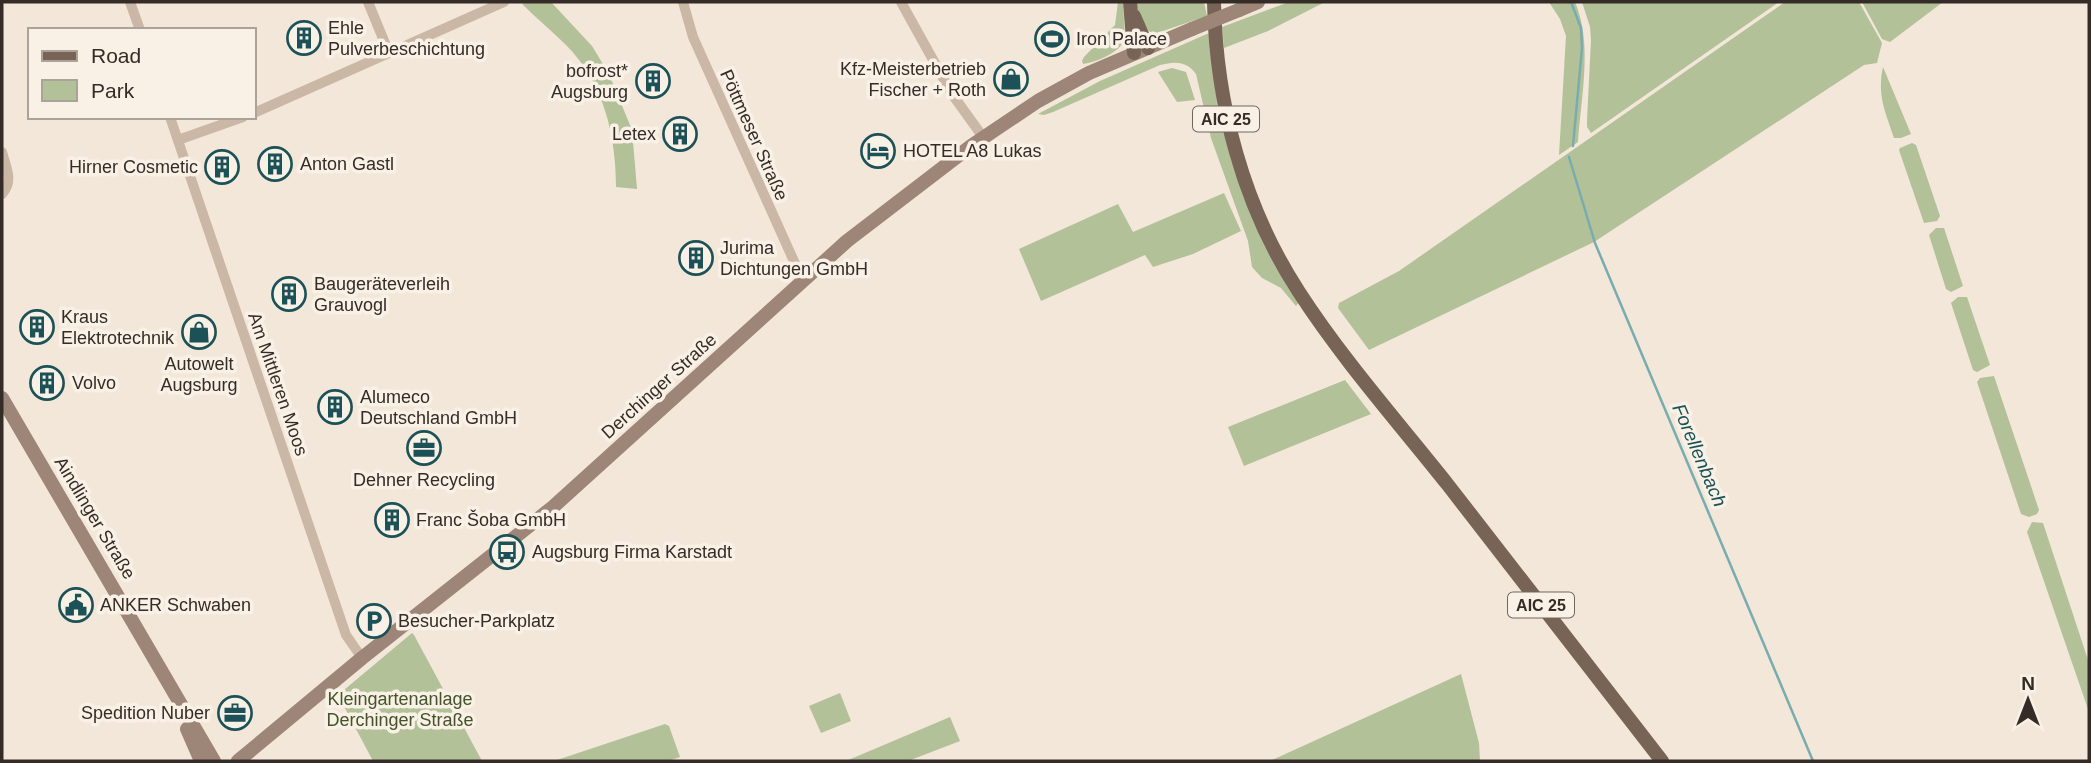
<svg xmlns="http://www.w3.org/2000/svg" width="2091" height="763" viewBox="0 0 2091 763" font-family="Helvetica,sans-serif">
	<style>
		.green { fill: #b3c199 }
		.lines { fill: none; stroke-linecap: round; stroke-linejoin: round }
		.stream { stroke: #78acaf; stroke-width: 2.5 }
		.street { stroke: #cab7a5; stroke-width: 10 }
		.secondary { stroke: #9d8677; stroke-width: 14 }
		.primary { stroke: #786357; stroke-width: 14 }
		.secondary-bridge { stroke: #9d8677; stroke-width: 14 }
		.labels { text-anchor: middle; stroke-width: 7; stroke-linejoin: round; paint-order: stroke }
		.shield { fill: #f9f1e6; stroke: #706760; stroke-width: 2 }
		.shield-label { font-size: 16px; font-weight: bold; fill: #352c27 }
		.poi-label { font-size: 18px; fill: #352c27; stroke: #f9f1e6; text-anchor: start }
		.street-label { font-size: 18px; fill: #352c27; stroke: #f9f1e6 }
		.park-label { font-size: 18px; fill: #44542a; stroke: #f9f1e6 }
		.water-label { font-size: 19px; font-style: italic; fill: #1c5257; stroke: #f9f1e6 }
	</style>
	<rect width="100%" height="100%" fill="#f2e7d9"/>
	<!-- green -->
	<g class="green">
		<path d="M528,2H551L592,46L609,74L632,130L637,189L616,187C616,136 604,83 566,45C552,31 536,18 522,4Z"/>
		<path d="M1118,2H1123L1125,39C1120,53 1096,62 1083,64L1082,61L1084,57L1115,25Z"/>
		<path d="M1136,2H1204L1207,16L1154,34C1142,29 1138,14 1136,2Z"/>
		<path d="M1289,2H1325L1268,31L1224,48L1222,27Z"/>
		<path d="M1549,2H1575C1593,44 1581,97 1578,142L1559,155L1566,36L1560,19Z"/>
		<path d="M1582,2H1779L1591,133L1587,127V120L1591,40L1590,27Z"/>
		<path d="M1785,2H1859L1882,43L1877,63L1864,65L1594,242L1369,350L1338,308L1339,303L1399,271Z"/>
		<path d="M1862,2H1943L1890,42L1882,39Z"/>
		<path d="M1209,33L1217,104L1231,160L1299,302L1296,306L1281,288L1262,278L1252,267L1248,241L1211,138L1196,74C1187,61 1175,61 1160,65L1053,112L1044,115L1038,114L1100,81Z"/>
		<path d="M1883,67L1911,134L1901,138H1894C1885,111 1877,95 1883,67Z"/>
		<path d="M1172,68L1186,72L1195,100L1177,102L1158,72Z"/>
		<path d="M1912,143L1916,145L1940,216L1937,221L1924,223L1899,150L1900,148Z"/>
		<path d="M1224,193L1241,231L1193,254L1153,267L1145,255L1041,301L1019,249L1118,204L1133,232Z"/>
		<path d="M1936,228H1944L1963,286L1951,292L1946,289L1929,235Z"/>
		<path d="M1958,297H1967L1990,365L1977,372L1973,370L1951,303Z"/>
		<path d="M1994,376L2039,510L2037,514L2029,517L2021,514L1977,382L1980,378Z"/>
		<path d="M1345,380L1371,414L1244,466L1228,427Z"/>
		<path d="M2032,522L2043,523L2089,663V712L2027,532Z"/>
		<path d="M412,633L414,635L482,761H373L338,695Z"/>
		<path d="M1461,674L1479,743L1480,761H1270Z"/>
		<path d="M840,693L851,721L821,733L809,706Z"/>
		<path d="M950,717L960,741L908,761H846Z"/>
		<path d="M665,724L669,726L680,757L668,761H554Z"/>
	</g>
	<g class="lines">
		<!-- stream -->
		<g class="stream">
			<path d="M1571,2L1581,28L1582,48L1573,146"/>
			<path d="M1569,157L1595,243L1813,761"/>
		</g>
		<!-- street -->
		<g class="street">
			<path d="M130,2L140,30"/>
			<path d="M368,2L389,53"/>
			<path d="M683,2L693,37L802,279"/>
			<path d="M901,2L952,94L983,137"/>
			<path d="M254,113L504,2"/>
			<path d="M170,117L346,635L362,658"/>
			<path d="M178,140L243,117"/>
			<path d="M2,152C6,167 14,181 2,194"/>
		</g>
		<!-- secondary -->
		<g class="secondary">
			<path d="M1239,10L1258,2"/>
			<path d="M2,398L214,761"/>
			<path d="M187,729L201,761"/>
			<path d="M238,761L362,658L553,507L847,241L971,146L1038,101L1089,73L1192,29"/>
		</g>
		<!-- primary -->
		<g class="primary">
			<path d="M1130,2L1134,53"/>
			<path d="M1214,2C1216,104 1243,206 1299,292C1343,360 1398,422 1448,485C1519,577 1590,669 1662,761"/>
			<path d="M1134,16L1148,48"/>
		</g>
		<!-- secondary-bridge -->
		<path class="secondary-bridge" d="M1192,29L1239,10"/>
	</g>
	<!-- icons -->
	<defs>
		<g id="building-ring" transform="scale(1.75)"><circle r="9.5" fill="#f9f1e6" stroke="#1c5257" stroke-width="1.5"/><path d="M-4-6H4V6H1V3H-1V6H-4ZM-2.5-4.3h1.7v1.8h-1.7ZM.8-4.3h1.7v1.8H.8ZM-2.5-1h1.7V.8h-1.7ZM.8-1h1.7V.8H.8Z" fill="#1c5257"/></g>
		<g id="stadium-ring" transform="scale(1.75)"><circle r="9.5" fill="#f9f1e6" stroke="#1c5257" stroke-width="1.5"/><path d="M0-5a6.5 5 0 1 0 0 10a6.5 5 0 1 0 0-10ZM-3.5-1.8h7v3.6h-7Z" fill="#1c5257"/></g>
		<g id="shop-ring" transform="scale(1.75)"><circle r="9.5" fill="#f9f1e6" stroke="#1c5257" stroke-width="1.5"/><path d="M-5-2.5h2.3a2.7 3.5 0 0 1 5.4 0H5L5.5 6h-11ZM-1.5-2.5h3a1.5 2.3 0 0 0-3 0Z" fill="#1c5257"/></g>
		<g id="hotel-ring" transform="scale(1.75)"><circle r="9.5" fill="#f9f1e6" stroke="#1c5257" stroke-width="1.5"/><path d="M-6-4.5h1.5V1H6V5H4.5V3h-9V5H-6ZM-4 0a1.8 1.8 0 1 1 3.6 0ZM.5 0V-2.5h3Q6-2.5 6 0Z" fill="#1c5257"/></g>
		<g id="office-ring" transform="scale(1.75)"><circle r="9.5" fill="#f9f1e6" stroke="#1c5257" stroke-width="1.5"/><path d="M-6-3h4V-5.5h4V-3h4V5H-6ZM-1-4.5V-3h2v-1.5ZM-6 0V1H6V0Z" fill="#1c5257"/></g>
		<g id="bus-ring" transform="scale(1.75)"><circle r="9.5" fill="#f9f1e6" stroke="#1c5257" stroke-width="1.5"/><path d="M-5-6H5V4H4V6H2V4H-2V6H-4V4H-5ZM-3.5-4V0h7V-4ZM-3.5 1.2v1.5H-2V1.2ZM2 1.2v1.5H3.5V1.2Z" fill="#1c5257"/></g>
		<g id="civic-ring" transform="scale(1.75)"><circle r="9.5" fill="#f9f1e6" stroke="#1c5257" stroke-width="1.5"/><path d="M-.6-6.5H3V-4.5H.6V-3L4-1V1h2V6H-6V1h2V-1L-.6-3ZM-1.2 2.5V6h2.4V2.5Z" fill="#1c5257"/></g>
		<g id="parking-ring" transform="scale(1.75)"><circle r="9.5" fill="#f9f1e6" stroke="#1c5257" stroke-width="1.5"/><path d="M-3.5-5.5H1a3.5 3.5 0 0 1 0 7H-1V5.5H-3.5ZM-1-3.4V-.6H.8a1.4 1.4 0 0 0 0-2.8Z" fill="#1c5257"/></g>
	</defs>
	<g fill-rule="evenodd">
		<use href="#building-ring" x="304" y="38"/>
		<use href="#stadium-ring" x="1052" y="39"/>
		<use href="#shop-ring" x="1011" y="79"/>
		<use href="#building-ring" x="653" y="81"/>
		<use href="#building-ring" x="680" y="134"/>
		<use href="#hotel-ring" x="878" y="151"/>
		<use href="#building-ring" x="275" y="164"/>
		<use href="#building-ring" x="222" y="167"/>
		<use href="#building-ring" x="696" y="258"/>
		<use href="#building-ring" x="289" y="294"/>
		<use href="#building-ring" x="37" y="327"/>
		<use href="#shop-ring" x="199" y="332"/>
		<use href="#building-ring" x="47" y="383"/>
		<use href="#building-ring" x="335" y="407"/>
		<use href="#office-ring" x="424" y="448"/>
		<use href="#building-ring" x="392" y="520"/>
		<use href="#bus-ring" x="507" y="552"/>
		<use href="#civic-ring" x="76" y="605"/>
		<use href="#parking-ring" x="374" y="621"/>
		<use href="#office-ring" x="235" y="713"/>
	</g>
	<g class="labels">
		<!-- shield labels -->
		<g class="shield">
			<rect x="1193" y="106.5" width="66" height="25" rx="5"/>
			<rect x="1508" y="592.5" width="66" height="25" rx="5"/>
		</g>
		<g class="shield-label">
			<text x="1226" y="125">AIC 25</text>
			<text x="1541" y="611">AIC 25</text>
		</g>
		<!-- poi labels -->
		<g class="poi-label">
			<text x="328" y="34">Ehle<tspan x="328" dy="21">Pulverbeschichtung</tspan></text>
			<text x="1076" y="45">Iron Palace</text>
			<text x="986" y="75" text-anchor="end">Kfz-Meisterbetrieb<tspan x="986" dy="21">Fischer + Roth</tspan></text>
			<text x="628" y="77" text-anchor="end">bofrost*<tspan x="628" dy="21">Augsburg</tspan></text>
			<text x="656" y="140" text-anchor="end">Letex</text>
			<text x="903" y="157">HOTEL A8 Lukas</text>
			<text x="300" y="170">Anton Gastl</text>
			<text x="198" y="173" text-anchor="end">Hirner Cosmetic</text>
			<text x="720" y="254">Jurima<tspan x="720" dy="21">Dichtungen GmbH</tspan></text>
			<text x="314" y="290">Baugeräteverleih<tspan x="314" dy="21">Grauvogl</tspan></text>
			<text x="61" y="323">Kraus<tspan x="61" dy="21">Elektrotechnik</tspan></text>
			<text x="199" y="370" text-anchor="middle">Autowelt<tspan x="199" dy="21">Augsburg</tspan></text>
			<text x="72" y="389">Volvo</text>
			<text x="360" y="403">Alumeco<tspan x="360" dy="21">Deutschland GmbH</tspan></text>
			<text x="424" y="486" text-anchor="middle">Dehner Recycling</text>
			<text x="416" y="526">Franc Šoba GmbH</text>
			<text x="532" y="558">Augsburg Firma Karstadt</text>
			<text x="100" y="611">ANKER Schwaben</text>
			<text x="398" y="627">Besucher-Parkplatz</text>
			<text x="210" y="719" text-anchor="end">Spedition Nuber</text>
		</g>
		<!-- street labels -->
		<g class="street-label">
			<text transform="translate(754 135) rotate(66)" y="6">Pöttmeser Straße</text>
			<text transform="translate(278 384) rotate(71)" y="6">Am Mittleren Moos</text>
			<text transform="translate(659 386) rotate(-42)" y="6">Derchinger Straße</text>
			<text transform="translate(95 518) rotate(59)" y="6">Aindlinger Straße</text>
		</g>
		<!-- park labels -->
		<g class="park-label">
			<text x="400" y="705">Kleingartenanlage<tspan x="400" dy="21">Derchinger Straße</tspan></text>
		</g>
		<!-- water labels -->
		<g class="water-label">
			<text transform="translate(1700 455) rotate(67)" y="7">Forellenbach</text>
		</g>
	</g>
	<!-- border -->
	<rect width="2091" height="763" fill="none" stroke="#352c27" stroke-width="7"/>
	<!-- legend -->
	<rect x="28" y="28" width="228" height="91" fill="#f9f1e6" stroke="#aba29a" stroke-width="2"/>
	<rect x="42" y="51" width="35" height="10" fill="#786357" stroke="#aba29a" stroke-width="2"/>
	<text x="91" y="63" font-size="21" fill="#352c27">Road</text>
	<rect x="42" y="80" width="35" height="21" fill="#b3c199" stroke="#aba29a" stroke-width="2"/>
	<text x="91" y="98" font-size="21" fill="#352c27">Park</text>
	<!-- north arrow -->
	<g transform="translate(2028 700)" stroke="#f9f1e6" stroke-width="5" paint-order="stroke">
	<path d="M0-5L12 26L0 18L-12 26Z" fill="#352c27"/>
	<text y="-10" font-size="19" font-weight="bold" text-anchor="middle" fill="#352c27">N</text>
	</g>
</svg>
